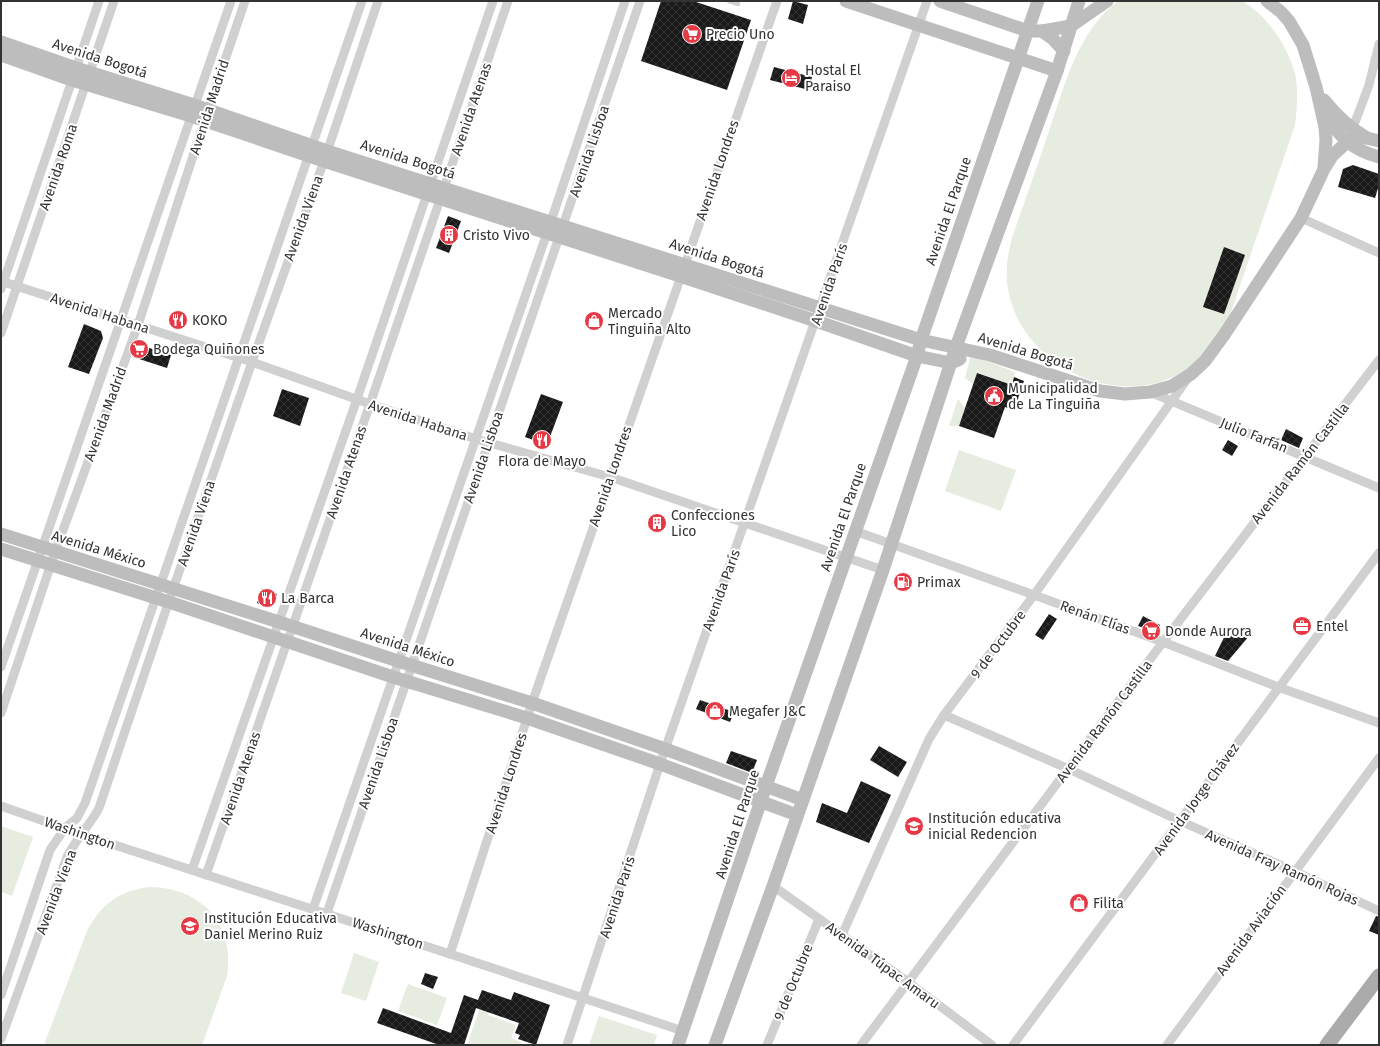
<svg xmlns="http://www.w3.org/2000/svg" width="1380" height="1046" viewBox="0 0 1380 1046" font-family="'Fira Sans',sans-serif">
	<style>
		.park { fill: #e6ecdf }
		.building { fill: url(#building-cross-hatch) }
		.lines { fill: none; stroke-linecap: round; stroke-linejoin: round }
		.lane { stroke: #d0d0d0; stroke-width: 4.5 }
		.street { stroke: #d0d0d0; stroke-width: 9 }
		.secondary { stroke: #bdbdbd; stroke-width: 13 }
		.primary { stroke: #ababab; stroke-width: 15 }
		.labels { text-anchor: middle; stroke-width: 4; stroke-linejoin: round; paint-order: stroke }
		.poi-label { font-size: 14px; fill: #333; stroke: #fff; text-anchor: start }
		.street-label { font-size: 14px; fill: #333; stroke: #fff }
	</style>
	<defs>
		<pattern id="building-cross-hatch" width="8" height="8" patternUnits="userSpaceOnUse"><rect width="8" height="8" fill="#1a1a1a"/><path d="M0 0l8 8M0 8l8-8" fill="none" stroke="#333"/></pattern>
	</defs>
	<rect width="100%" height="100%" fill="#fff"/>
	<!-- park -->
	<g class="park">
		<path d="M1118,1H1242C1268,16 1290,49 1296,78C1298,94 1297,110 1295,125L1231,312C1223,328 1213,346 1201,358C1134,422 1015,370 1007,281C1006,267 1008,252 1012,238C1024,203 1037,167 1049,131C1065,85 1077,32 1118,1Z"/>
		<path d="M971,355L1015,372L1012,385L978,373L973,384L965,378Z"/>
		<path d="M958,399L965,408L959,426H949Z"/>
		<path d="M959,450L1016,470L1001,511L945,491Z"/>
		<path d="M1,826L33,837L12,896L1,892Z"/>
		<path d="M149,887C201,887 235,924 227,976L202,1045H44L87,931C101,904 119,891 149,887Z"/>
		<path d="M354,953L379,962L366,1001L341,993Z"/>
		<path d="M408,984L447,998L437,1025L398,1011Z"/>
		<path d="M482,1002L491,1005L488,1015L516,1025L511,1038L521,1042L520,1045H467Z"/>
		<path d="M599,1016L657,1035L654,1045H589Z"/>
	</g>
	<!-- building -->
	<g class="building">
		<path d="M661,1H693L751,20L727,90L641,61Z"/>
		<path d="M793,1L808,5L803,24L788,19Z"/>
		<path d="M774,67L812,77L809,90L770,80Z"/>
		<path d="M1353,165L1379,174V185L1375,198L1338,187L1343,169Z"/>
		<path d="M448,216L461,221L449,253L436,248Z"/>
		<path d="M1224,247L1245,255L1224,314L1203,307Z"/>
		<path d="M84,324L101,331L103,338L89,374L68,367Z"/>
		<path d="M137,345H140L171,355L167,368L133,357Z"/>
		<path d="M977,373L1012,385L1014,377L1024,381L1014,410L1005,407L994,438L959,426Z"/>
		<path d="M282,389L309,398L300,426L273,416Z"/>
		<path d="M541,394L563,402L547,445L525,437Z"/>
		<path d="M1286,429L1303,438L1299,448L1281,440Z"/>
		<path d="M1228,440L1238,446L1232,456L1222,450Z"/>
		<path d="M262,589L277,594L273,606L269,607L257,603Z"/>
		<path d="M1049,614L1057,619L1043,640L1035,635Z"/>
		<path d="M1143,616L1160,625L1156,632L1138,626Z"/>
		<path d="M1229,627L1249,636L1228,661L1215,656Z"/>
		<path d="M700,700L734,712L730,722L696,709Z"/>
		<path d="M879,746L907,762L898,777L870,760Z"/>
		<path d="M731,751L757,760L752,773L726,763Z"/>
		<path d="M861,781L891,795L869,843L816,822L822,803L847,813Z"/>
		<path d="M1376,916L1379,917V935L1369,931Z"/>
		<path d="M425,973L438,977L433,989L421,984Z"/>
		<path d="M482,990L511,1000L514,992L550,1005L536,1045L518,1039L520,1035L515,1033L519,1023L476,1008L464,1045H439L377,1023L383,1008L451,1033L464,995L478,1000Z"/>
	</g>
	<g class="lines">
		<!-- lane -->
		<path class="lane" d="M729,1L738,4"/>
		<!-- street -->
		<g class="street">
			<path d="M1351,133L1369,85L1379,44"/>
			<path d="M1301,218L1379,253"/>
			<path d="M1,281L252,362L370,404L476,439L610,477L883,570"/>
			<path d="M1,289L99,1"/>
			<path d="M1,333L114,1"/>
			<path d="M1150,392L1379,488"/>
			<path d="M855,531L1034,595L1163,642L1278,687L1379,723"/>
			<path d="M1,667L231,1"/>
			<path d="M1,713L55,552L138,325L208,110L245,1"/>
			<path d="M944,715L1069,769L1180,821L1294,871L1379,911"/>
			<path d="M1,806L81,834L450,954L683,1031"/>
			<path d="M192,870L357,399L493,1"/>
			<path d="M206,875L370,404L508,1"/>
			<path d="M773,886L908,982L992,1045"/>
			<path d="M313,909L547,233L625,1"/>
			<path d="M327,913L640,1"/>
			<path d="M842,935L929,739L944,715L1034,595L1188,378"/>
			<path d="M450,954L532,703L777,1"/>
			<path d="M1,995L50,850L65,828L77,818L85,803L362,1"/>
			<path d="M1,1039L67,857C76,839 90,825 99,808L173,589L252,362L324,161L378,1"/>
			<path d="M567,1045L660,764L927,1"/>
			<path d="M767,1045L819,919"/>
			<path d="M861,1045L1163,642L1379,360"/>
			<path d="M1013,1045L1379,553"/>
			<path d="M1167,1045L1379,758"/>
		</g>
		<!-- secondary -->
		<g class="secondary">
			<path d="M846,1L1057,71"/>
			<path d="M940,1L1028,31H1042L1071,26L1107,1"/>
			<path d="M1267,1L1281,12L1289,21L1303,45L1316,87L1325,127L1326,140L1324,167"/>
			<path d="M1042,31L1053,39L1064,51"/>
			<path d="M1,42L76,68L194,105L327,151L921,340L990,355L1100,391L1125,394L1150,392L1172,386L1191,374L1205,361L1224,335L1301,218L1324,169L1332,156L1347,142L1358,138H1367L1379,141"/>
			<path d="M1,55L72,80L191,116L324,161L680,276L816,321L917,356L951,363L960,359"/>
			<path d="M1324,100C1336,115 1350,128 1367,138"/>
			<path d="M1324,113C1339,136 1352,150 1379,157"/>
			<path d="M1,534L279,622L398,661L532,703L665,749L803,800"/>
			<path d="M1,549L169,602L393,677L527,718L660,764L797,815"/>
			<path d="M678,1045L766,786L917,356L921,340L1038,1"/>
			<path d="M715,1045L773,886L883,570L956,347L1057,71L1079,1"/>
		</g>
		<!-- primary -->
		<path class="primary" d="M1327,1045L1379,976"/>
	</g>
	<!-- icons -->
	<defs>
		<g id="supermarket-disc" transform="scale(1)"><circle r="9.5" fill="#e63946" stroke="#fff"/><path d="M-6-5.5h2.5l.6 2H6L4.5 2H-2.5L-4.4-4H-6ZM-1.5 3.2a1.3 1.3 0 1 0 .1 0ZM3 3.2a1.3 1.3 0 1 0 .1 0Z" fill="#fff"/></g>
		<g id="hotel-disc" transform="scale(1)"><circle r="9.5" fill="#e63946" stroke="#fff"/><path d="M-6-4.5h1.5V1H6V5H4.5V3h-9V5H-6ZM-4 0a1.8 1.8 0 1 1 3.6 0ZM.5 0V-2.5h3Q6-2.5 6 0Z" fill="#fff"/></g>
		<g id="building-disc" transform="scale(1)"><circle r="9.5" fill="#e63946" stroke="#fff"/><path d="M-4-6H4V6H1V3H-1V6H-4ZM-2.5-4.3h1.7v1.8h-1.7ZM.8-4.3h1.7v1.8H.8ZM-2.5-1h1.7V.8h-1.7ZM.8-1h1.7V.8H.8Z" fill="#fff"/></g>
		<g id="restaurant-disc" transform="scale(1)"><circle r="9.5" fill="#e63946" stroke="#fff"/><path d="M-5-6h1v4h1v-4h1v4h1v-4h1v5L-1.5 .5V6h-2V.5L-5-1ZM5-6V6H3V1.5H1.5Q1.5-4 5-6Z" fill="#fff"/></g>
		<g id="shop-disc" transform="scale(1)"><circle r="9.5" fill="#e63946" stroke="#fff"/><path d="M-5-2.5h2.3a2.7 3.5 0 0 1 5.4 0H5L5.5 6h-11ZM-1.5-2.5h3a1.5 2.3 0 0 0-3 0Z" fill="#fff"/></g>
		<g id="civic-disc" transform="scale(1)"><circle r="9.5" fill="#e63946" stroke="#fff"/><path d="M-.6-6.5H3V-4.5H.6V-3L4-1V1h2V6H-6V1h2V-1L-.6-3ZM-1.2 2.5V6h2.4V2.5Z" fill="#fff"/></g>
		<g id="fuel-disc" transform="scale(1)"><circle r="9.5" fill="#e63946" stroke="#fff"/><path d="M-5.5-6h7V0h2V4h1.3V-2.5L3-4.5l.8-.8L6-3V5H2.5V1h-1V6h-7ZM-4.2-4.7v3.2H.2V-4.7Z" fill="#fff"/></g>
		<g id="office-disc" transform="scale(1)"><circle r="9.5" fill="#e63946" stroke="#fff"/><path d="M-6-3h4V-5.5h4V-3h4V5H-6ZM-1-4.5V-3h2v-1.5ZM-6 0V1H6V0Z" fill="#fff"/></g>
		<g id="school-disc" transform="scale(1)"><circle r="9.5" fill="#e63946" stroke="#fff"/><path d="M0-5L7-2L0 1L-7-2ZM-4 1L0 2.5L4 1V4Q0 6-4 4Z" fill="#fff"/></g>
	</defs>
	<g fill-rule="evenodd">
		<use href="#supermarket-disc" x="692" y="34"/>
		<use href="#hotel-disc" x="791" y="78"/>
		<use href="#building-disc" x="449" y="235"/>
		<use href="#restaurant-disc" x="178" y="320"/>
		<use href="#shop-disc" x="594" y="321"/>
		<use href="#supermarket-disc" x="139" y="349"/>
		<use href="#civic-disc" x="994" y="396"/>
		<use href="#restaurant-disc" x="542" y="440"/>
		<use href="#building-disc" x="657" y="523"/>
		<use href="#fuel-disc" x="903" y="582"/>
		<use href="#restaurant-disc" x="267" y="598"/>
		<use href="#office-disc" x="1302" y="626"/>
		<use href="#supermarket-disc" x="1151" y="631"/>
		<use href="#shop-disc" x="715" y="711"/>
		<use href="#school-disc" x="914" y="826"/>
		<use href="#shop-disc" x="1079" y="903"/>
		<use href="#school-disc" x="190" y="926"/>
	</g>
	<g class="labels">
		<!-- poi labels -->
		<g class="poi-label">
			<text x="706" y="39">Precio Uno</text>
			<text x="805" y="75">Hostal El<tspan x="805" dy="16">Paraiso</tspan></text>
			<text x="463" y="240">Cristo Vivo</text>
			<text x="608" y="318">Mercado<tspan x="608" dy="16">Tinguiña Alto</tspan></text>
			<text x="192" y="325">KOKO</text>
			<text x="153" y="354">Bodega Quiñones</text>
			<text x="1008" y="393">Municipalidad<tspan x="1008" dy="16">de La Tinguiña</tspan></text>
			<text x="542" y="466" text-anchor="middle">Flora de Mayo</text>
			<text x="671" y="520">Confecciones<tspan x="671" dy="16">Lico</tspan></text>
			<text x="917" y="587">Primax</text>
			<text x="281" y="603">La Barca</text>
			<text x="1316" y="631">Entel</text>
			<text x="1165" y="636">Donde Aurora</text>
			<text x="729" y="716">Megafer J&amp;C</text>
			<text x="928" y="823">Institución educativa<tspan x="928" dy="16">inicial Redencion</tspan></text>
			<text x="1093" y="908">Filita</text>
			<text x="204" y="923">Institución Educativa<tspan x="204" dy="16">Daniel Merino Ruiz</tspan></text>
		</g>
		<!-- street labels -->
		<g class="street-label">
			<text transform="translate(100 58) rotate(18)" y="5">Avenida Bogotá</text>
			<text transform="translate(209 107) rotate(-72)" y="5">Avenida Madrid</text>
			<text transform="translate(471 109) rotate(-71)" y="5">Avenida Atenas</text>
			<text transform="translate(589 151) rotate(-71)" y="5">Avenida Lisboa</text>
			<text transform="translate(408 159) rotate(18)" y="5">Avenida Bogotá</text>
			<text transform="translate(58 167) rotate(-71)" y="5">Avenida Roma</text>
			<text transform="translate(717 170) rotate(-71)" y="5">Avenida Londres</text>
			<text transform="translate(948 211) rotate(-71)" y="5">Avenida El Parque</text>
			<text transform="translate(303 218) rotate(-70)" y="5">Avenida Viena</text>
			<text transform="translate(717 258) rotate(18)" y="5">Avenida Bogotá</text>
			<text transform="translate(829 284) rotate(-71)" y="5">Avenida París</text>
			<text transform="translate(100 313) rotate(18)" y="5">Avenida Habana</text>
			<text transform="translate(1026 351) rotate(17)" y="5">Avenida Bogotá</text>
			<text transform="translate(105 414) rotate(-70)" y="5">Avenida Madrid</text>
			<text transform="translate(418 420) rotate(18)" y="5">Avenida Habana</text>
			<text transform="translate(1254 435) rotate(22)" y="5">Julio Farfán</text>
			<text transform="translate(483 457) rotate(-71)" y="5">Avenida Lisboa</text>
			<text transform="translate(1300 463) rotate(-52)" y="5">Avenida Ramón Castilla</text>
			<text transform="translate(346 472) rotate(-71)" y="5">Avenida Atenas</text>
			<text transform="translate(610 476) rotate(-71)" y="5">Avenida Londres</text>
			<text transform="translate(843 517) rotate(-71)" y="5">Avenida El Parque</text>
			<text transform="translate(196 523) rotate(-71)" y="5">Avenida Viena</text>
			<text transform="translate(99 549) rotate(17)" y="5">Avenida México</text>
			<text transform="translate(721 590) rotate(-70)" y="5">Avenida París</text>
			<text transform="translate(1095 617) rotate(20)" y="5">Renán Elías</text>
			<text transform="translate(998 644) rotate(-53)" y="5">9 de Octubre</text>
			<text transform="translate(408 647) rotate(18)" y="5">Avenida México</text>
			<text transform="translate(1104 721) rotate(-53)" y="5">Avenida Ramón Castilla</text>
			<text transform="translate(378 763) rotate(-71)" y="5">Avenida Lisboa</text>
			<text transform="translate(240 778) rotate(-71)" y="5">Avenida Atenas</text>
			<text transform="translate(506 783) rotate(-72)" y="5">Avenida Londres</text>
			<text transform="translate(1196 799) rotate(-54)" y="5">Avenida Jorge Chávez</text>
			<text transform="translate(737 824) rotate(-72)" y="5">Avenida El Parque</text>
			<text transform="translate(80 833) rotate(19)" y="5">Washington</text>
			<text transform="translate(1282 867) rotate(24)" y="5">Avenida Fray Ramón Rojas</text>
			<text transform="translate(56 892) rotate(-69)" y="5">Avenida Viena</text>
			<text transform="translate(617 897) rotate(-72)" y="5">Avenida París</text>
			<text transform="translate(1251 930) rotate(-54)" y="5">Avenida Aviación</text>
			<text transform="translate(388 933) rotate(18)" y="5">Washington</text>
			<text transform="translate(883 965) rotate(36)" y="5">Avenida Túpac Amaru</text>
			<text transform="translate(793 982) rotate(-68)" y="5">9 de Octubre</text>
		</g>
	</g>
	<!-- border -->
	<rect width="1380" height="1046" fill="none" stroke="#333333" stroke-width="4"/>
</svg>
